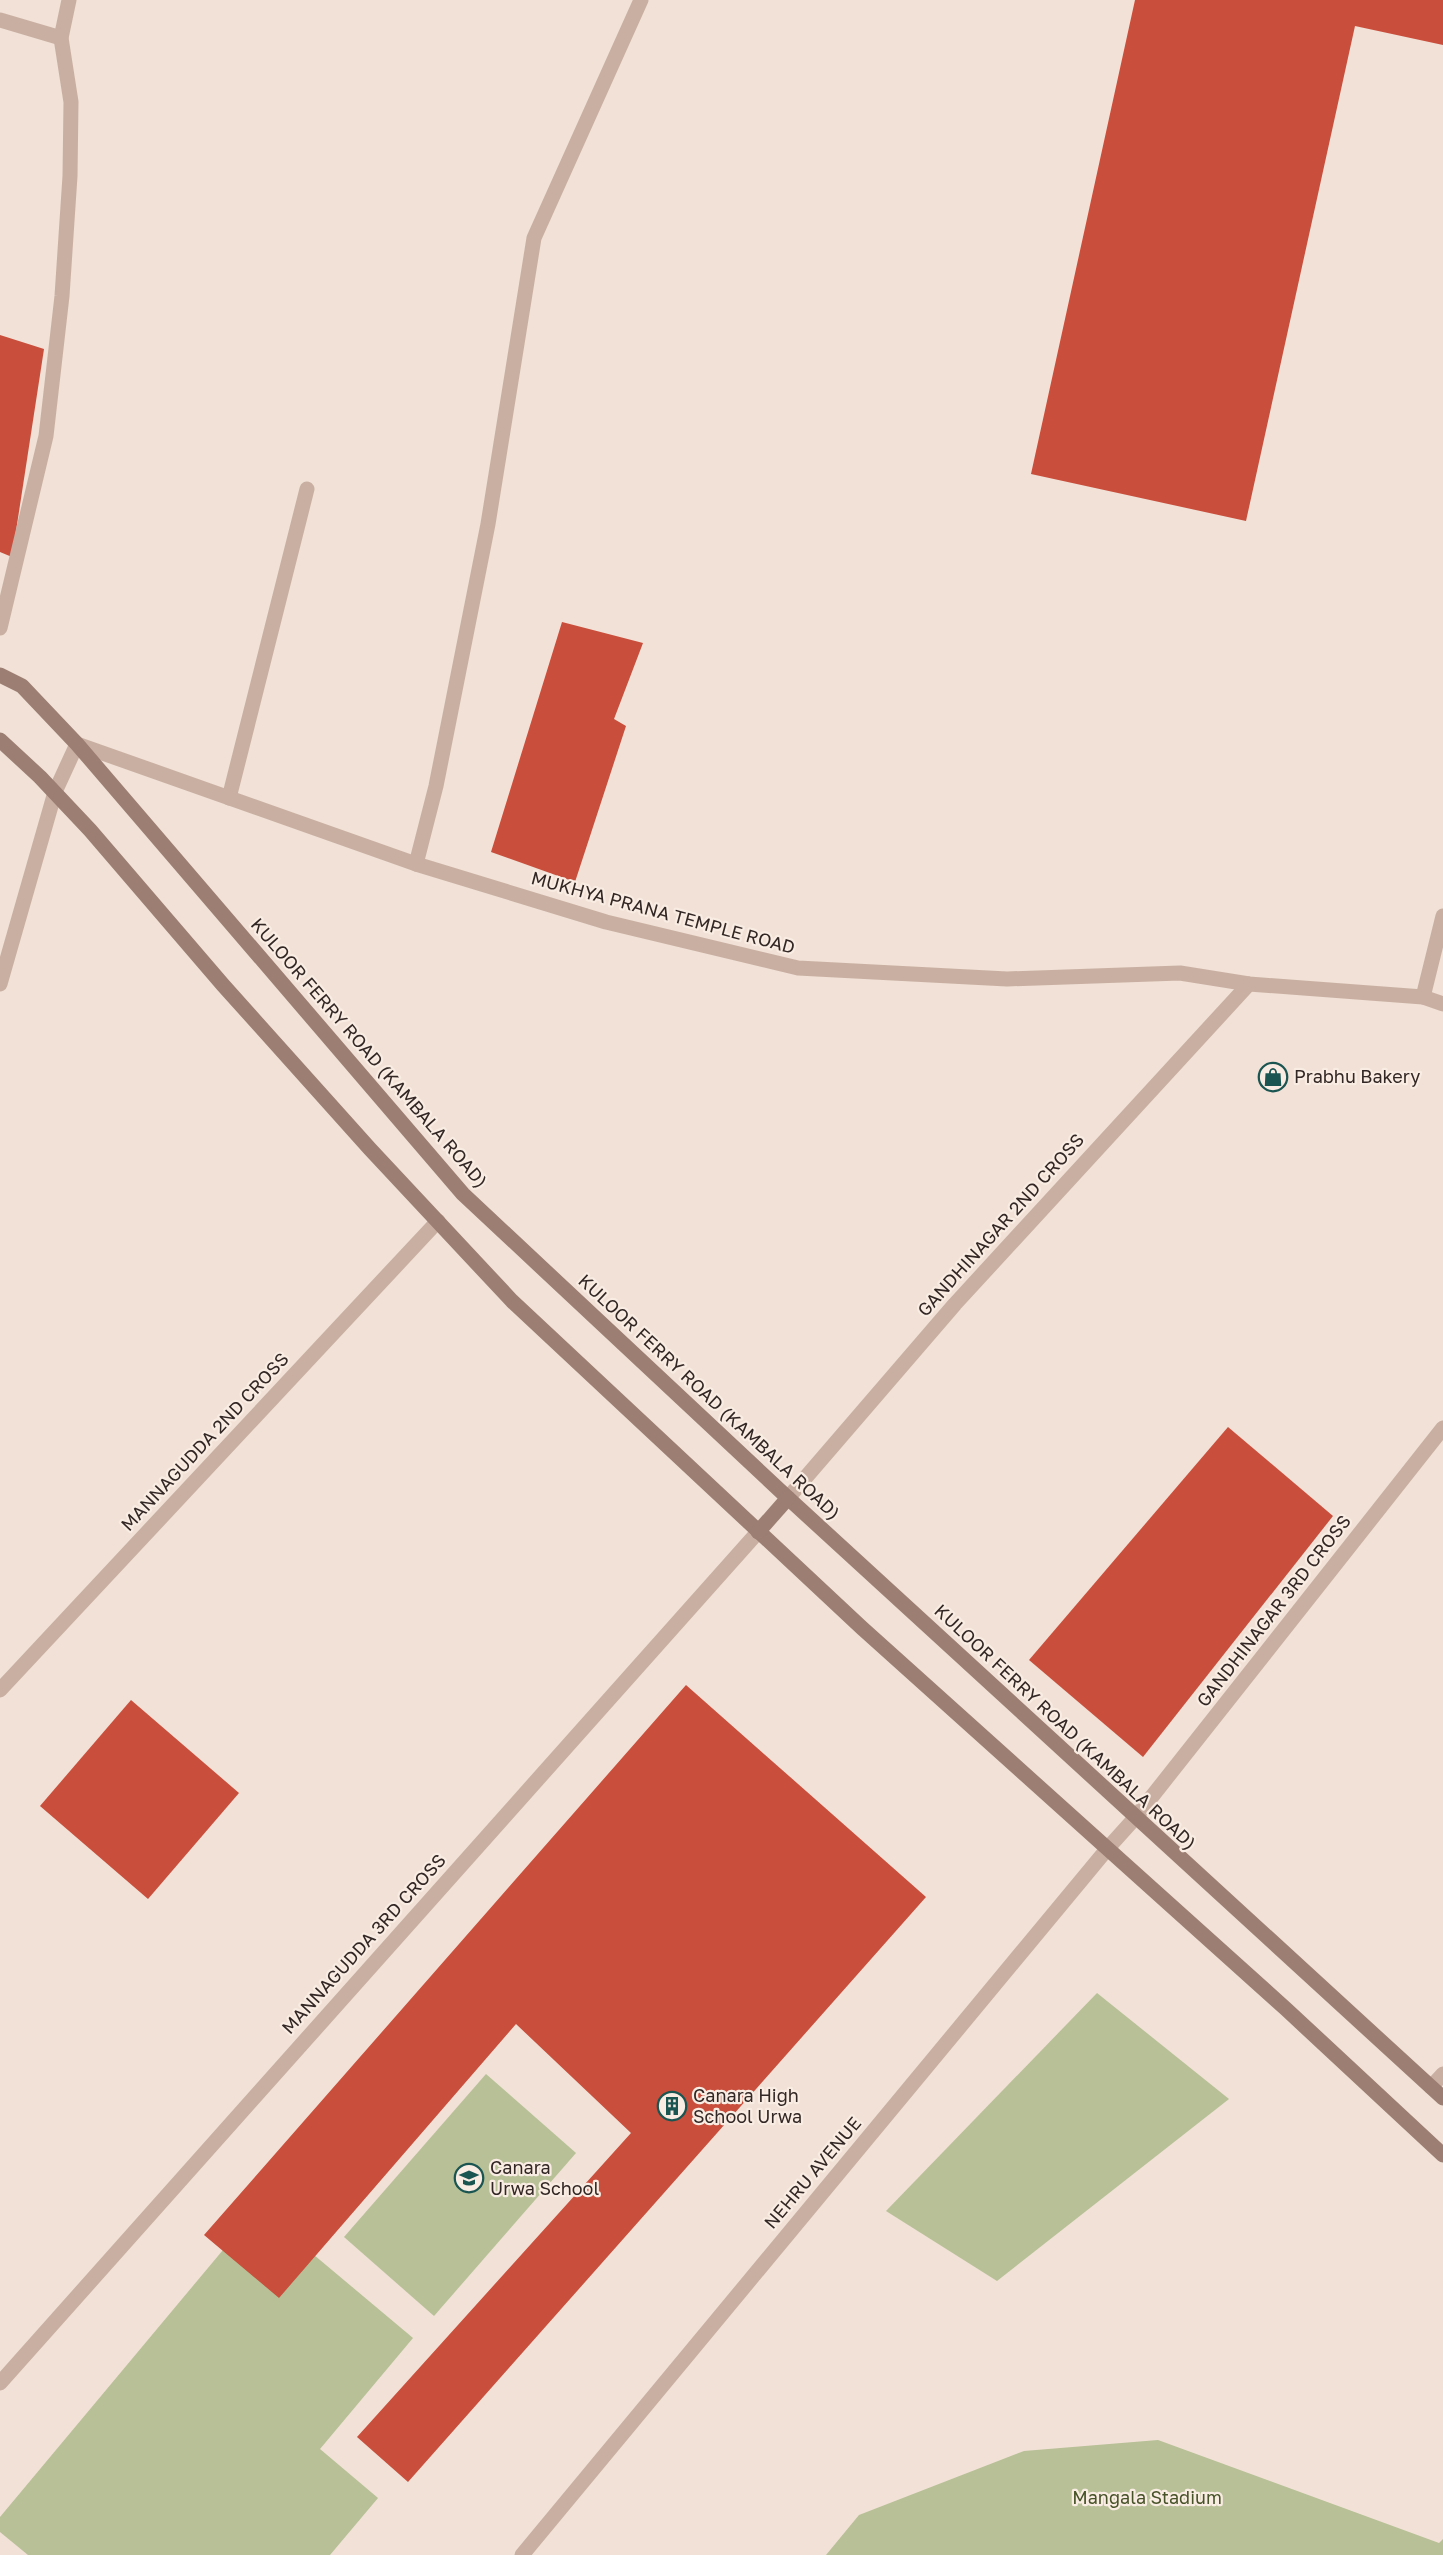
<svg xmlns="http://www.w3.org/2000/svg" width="1443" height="2555" viewBox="0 0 1443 2555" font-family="'Golos Text',sans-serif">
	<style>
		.green { fill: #b7c096 }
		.building { fill: #c94e3c }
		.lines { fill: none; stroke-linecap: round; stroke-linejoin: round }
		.minor { stroke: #c9afa2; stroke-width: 15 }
		.tertiary { stroke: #c9afa2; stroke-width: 15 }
		.secondary { stroke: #9c7e73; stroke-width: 15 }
		.labels { text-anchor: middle; stroke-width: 4.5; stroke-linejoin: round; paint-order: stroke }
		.street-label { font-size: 18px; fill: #332725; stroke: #f9ece2 }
		.poi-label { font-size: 18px; fill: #332725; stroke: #f9ece2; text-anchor: start }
		.park-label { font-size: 18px; fill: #475228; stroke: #f9ece2 }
	</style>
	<rect width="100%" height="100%" fill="#f1e1d6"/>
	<!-- green -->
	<g class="green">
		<path d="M1097,1993L1229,2099L997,2281L886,2211Z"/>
		<path d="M486,2074L576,2153L434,2316L344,2237Z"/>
		<path d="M258,2208L413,2338L320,2449L378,2498L330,2555H28L0,2532V2517Z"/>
		<path d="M1158,2440L1439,2543L1443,2539V2555H826L859,2515L1024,2451Z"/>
	</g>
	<!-- building -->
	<g class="building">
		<path d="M1135,0H1443V45L1355,26L1246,521L1031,474Z"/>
		<path d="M0,335L44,349L12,557L0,552Z"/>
		<path d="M562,622L643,643L614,719L626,726L575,882L491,852Z"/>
		<path d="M1228,1427L1333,1516L1143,1757L1029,1660Z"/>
		<path d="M686,1685L926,1897L408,2482L357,2437L631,2133L516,2024L279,2298L204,2235Z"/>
		<path d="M131,1700L239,1793L148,1899L40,1806Z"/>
	</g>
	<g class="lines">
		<!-- minor -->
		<g class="minor">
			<path d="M0,20L61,38"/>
			<path d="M0,628L46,436L62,296L70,176L71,102L61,38L69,0"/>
			<path d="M229,798L307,489"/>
			<path d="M416,864L436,786L488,524L534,238L641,0"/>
			<path d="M0,984L55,792"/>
			<path d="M1423,997L1443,916"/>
			<path d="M788,1498L955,1304L1249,984"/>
			<path d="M0,1690L438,1221"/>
			<path d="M1431,2087L1443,2074"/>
		</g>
		<!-- tertiary -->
		<g class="tertiary">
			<path d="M55,792L77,744L416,864L606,922L798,968L1007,979L1180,973L1249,984L1423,997L1443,1004"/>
			<path d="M0,2383L758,1532"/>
			<path d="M522,2555L1108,1848L1135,1818L1443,1428"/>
		</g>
		<!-- secondary -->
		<g class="secondary">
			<path d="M0,675L22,686L77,744L463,1194L788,1498L1443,2098"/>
			<path d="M0,740L40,777L90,830L223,985L370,1149L512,1301L862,1628L1286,2009L1443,2155"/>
			<path d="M758,1532L788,1498"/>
		</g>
	</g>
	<!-- icons -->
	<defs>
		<g id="shop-ring" transform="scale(1.5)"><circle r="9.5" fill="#f9ece2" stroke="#1a5552" stroke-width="1.5"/><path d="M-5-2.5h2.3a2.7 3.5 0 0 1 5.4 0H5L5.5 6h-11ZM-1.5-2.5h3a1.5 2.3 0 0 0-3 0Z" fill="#1a5552"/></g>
		<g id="building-ring" transform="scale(1.5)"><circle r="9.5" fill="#f9ece2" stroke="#1a5552" stroke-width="1.5"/><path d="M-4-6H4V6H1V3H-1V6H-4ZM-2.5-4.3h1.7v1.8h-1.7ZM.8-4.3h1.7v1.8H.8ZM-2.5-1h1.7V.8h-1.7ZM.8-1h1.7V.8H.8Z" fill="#1a5552"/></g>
		<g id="school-ring" transform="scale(1.5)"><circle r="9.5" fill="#f9ece2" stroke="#1a5552" stroke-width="1.5"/><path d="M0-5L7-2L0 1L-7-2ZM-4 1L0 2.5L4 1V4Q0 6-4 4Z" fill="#1a5552"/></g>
	</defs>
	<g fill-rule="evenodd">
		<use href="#shop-ring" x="1273" y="1077"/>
		<use href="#building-ring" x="672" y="2106"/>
		<use href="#school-ring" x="469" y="2178"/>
	</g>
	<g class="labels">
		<!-- street labels -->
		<g class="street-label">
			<text transform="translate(663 913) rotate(15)" y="6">MUKHYA PRANA TEMPLE ROAD</text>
			<text transform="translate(369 1053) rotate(49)" y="6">KULOOR FERRY ROAD (KAMBALA ROAD)</text>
			<text transform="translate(1001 1225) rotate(-48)" y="6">GANDHINAGAR 2ND CROSS</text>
			<text transform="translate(709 1397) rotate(43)" y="6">KULOOR FERRY ROAD (KAMBALA ROAD)</text>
			<text transform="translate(205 1442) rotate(-47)" y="6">MANNAGUDDA 2ND CROSS</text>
			<text transform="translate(1274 1611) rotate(-52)" y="6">GANDHINAGAR 3RD CROSS</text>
			<text transform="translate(1065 1727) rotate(43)" y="6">KULOOR FERRY ROAD (KAMBALA ROAD)</text>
			<text transform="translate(364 1944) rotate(-48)" y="6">MANNAGUDDA 3RD CROSS</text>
			<text transform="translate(813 2173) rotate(-50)" y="6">NEHRU AVENUE</text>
		</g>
		<!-- poi labels -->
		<g class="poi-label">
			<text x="1294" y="1083">Prabhu Bakery</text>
			<text x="693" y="2102">Canara High<tspan x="693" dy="21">School Urwa</tspan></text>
			<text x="490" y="2174">Canara<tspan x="490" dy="21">Urwa School</tspan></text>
		</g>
		<!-- park labels -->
		<g class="park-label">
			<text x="1147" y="2504">Mangala Stadium</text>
		</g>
	</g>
</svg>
